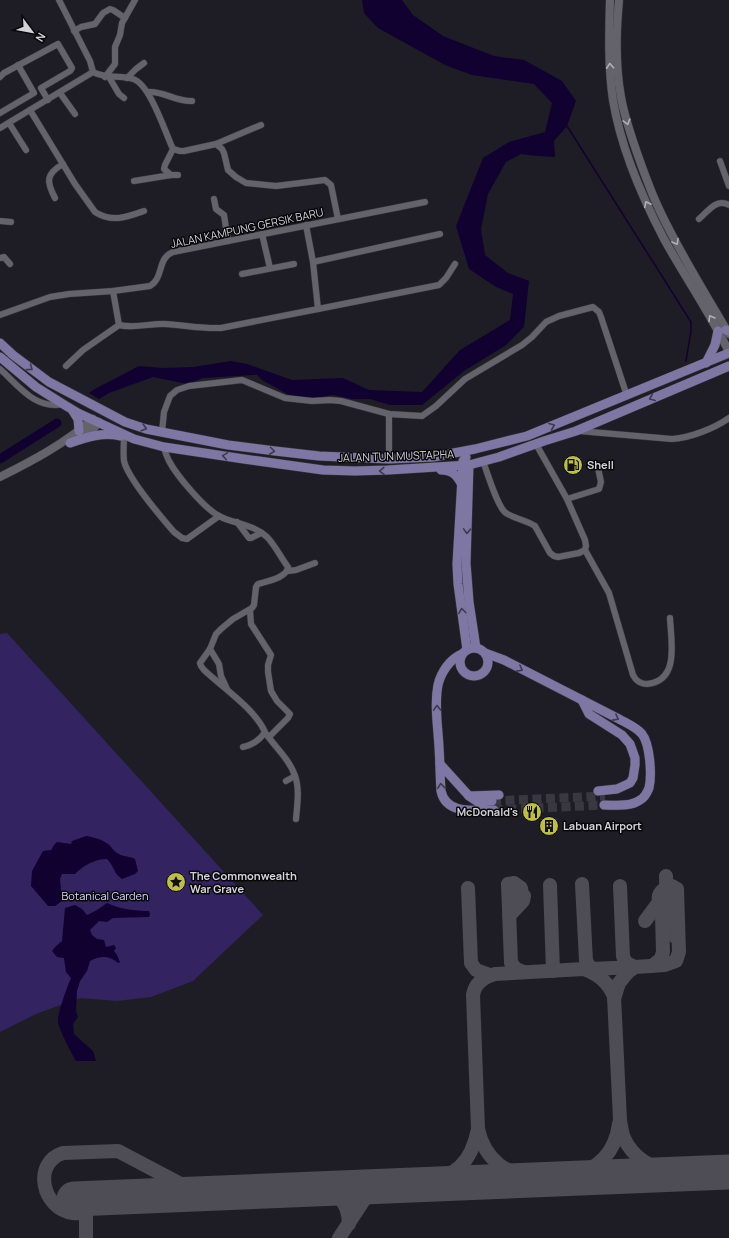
<svg xmlns="http://www.w3.org/2000/svg" width="729" height="1238" viewBox="0 0 729 1238" font-family="Manrope,sans-serif">
	<style>
		.green { fill: #332361 }
		.water { fill: #110130 }
		.lines { fill: none; stroke-linecap: round; stroke-linejoin: round }
		.stream { stroke: #110130; stroke-width: 1.5 }
		.river { stroke: #110130; stroke-width: 9 }
		.taxiway { stroke: #4e4c54; stroke-width: 14 }
		.runway { stroke: #4e4c54; stroke-width: 35 }
		.primary-tunnel { stroke: #393840; stroke-width: 9; stroke-dasharray: 9 4.5; stroke-linecap: butt }
		.street-casing { stroke: #38383e; stroke-width: 7 }
		.secondary-casing { stroke: #38383e; stroke-width: 9 }
		.primary-casing { stroke: #38383e; stroke-width: 10 }
		.street { stroke: #64636c; stroke-width: 6 }
		.secondary { stroke: #64636c; stroke-width: 8 }
		.primary { stroke: #7e77a4; stroke-width: 9 }
		.oneway { stroke: #b1b0b6 }
		.oneway2 { stroke: #3d3a50 }
		.labels { text-anchor: middle; stroke-width: 3; stroke-linejoin: round; paint-order: stroke }
		.street-label { font-size: 11px; fill: #d2d1d6; stroke: #08080b }
		.poi-label { font-size: 11px; font-weight: bold; fill: #d2d1d6; stroke: #08080b; text-anchor: start }
		.park-label { font-size: 11px; fill: #d8d3fc; stroke: #08080b }
	</style>
	<rect width="100%" height="100%" fill="#1e1d25"/>
	<!-- green -->
	<path class="green" d="M7,633L263,915L193,981L151,997L117,1001L80,998L36,1014L0,1032V634Z"/>
	<!-- water -->
	<g class="water">
		<path d="M362,0H402L413,15L443,36L494,56L524,60L562,81L576,101L567,126L554,141L555,157C544,156 533,156 521,154L506,162L488,194L481,229L485,255L508,273L529,281L524,327L506,345L464,371L422,405H390L370,399H352L333,395L308,399L291,396L262,380L257,375H253L203,378L187,384L153,377L109,393L99,399L89,393L93,390L139,366L164,368L193,367L231,361L247,364L292,380L343,378L369,390L422,392L460,350L510,320L513,294L496,287L469,269L456,226L483,158L509,142L545,132L552,103L534,84L472,75L445,65L378,28L364,13Z"/>
		<path d="M86,836C93,837 101,839 108,844C112,847 114,852 119,854C124,857 130,856 135,859L138,871L135,874L122,879C113,873 115,867 107,859C94,859 83,866 75,874H62L60,879L62,901L55,906H48L31,886L32,871L43,851L51,850L54,845L57,842L71,844L72,841Z"/>
		<path d="M107,903C119,909 135,911 149,911L150,914L149,917L113,918L107,922L99,921L90,930L92,935L97,939L104,940L106,947L114,945L116,948L114,951L117,955L120,962L118,963C109,955 100,956 90,961L87,971L80,981L77,991L76,1011L78,1017L73,1024L74,1034L93,1051L96,1061H76C72,1054 58,1028 58,1021C58,1012 67,987 71,978L66,972L64,958L57,957L52,951L55,947L62,941L65,908L75,905L82,909L87,915L97,910Z"/>
	</g>
	<g class="lines">
		<!-- stream -->
		<path class="stream" d="M567,126L691,322V331L686,361"/>
		<!-- river -->
		<path class="river" d="M0,459L57,423"/>
		<!-- taxiway -->
		<g class="taxiway">
			<path d="M666,876L667,919C673,924 676,928 675,937"/>
			<path d="M582,884L586,961L591,969L635,967C628,964 625,963 623,956L620,886"/>
			<path d="M550,885L553,971"/>
			<path d="M468,888L471,963L476,970L490,975"/>
			<path d="M509,916L523,901L524,896L522,895L521,888L514,883L508,884L511,963L516,969L524,972"/>
			<path d="M652,966L661,959L663,952L662,915"/>
			<path d="M614,999L619,983L628,972L635,967L665,965L676,961L679,952L677,889L672,886C663,889 657,892 659,902L645,921"/>
			<path d="M573,1178C599,1166 615,1154 619,1124"/>
			<path d="M536,1180C506,1173 485,1161 478,1129L473,995C475,983 484,977 495,974L584,969C599,975 607,981 614,996L620,1120C621,1126 622,1133 624,1138C634,1161 656,1170 679,1174"/>
			<path d="M423,1185C456,1175 471,1164 478,1129"/>
			<path d="M311,1189C334,1192 348,1196 349,1224"/>
			<path d="M118,1198C113,1198 108,1199 103,1201C93,1207 86,1215 73,1213C42,1209 32,1163 63,1153L118,1151L192,1190L197,1192L210,1194"/>
			<path d="M86,1199V1238"/>
			<path d="M339,1238L364,1200L376,1190L389,1186"/>
		</g>
		<!-- runway -->
		<path class="runway" d="M74,1199L729,1172"/>
		<!-- primary-tunnel -->
		<g class="primary-tunnel">
			<path d="M492,801L605,796"/>
			<path d="M494,810L604,805"/>
		</g>
		<!-- street casing -->
		<g class="street-casing">
			<g id="street">
				<path d="M59,0L90,61L93,72"/>
				<path d="M74,31L81,27L95,24L103,13L110,9L113,10L125,18"/>
				<path d="M93,72C106,79 120,75 133,79C150,84 165,132 173,149L180,151H184L216,144L222,149L224,153L228,170L236,177L246,183L276,186L325,180L331,185L338,219"/>
				<path d="M0,77L4,73L58,44L72,68L70,71L41,88L48,100"/>
				<path d="M105,77L115,64V47L120,35L122,23L135,0"/>
				<path d="M109,77L119,94L124,98"/>
				<path d="M127,78L136,69L144,63"/>
				<path d="M149,92C164,91 176,102 192,101"/>
				<path d="M60,93L75,114"/>
				<path d="M30,110L75,184L95,212C112,223 127,217 144,211"/>
				<path d="M0,113L34,93L18,65"/>
				<path d="M9,123L26,150"/>
				<path d="M0,128L93,72"/>
				<path d="M216,144L261,125"/>
				<path d="M173,149L165,165L164,169L171,175H178"/>
				<path d="M720,161L729,186"/>
				<path d="M134,181L171,175"/>
				<path d="M55,198C46,181 46,174 63,164"/>
				<path d="M214,199L216,209L224,215L228,241"/>
				<path d="M699,219C708,211 717,198 729,205"/>
				<path d="M0,221L11,222"/>
				<path d="M262,234L270,268"/>
				<path d="M0,258L4,257L10,264"/>
				<path d="M313,262L440,234"/>
				<path d="M242,274L294,264"/>
				<path d="M113,291L119,325C134,329 150,323 165,324C184,325 202,329 221,328L318,309L313,262L306,225"/>
				<path d="M318,309L439,285L446,278L455,264"/>
				<path d="M0,315L50,297L69,294L113,291L150,286C164,278 157,258 173,252L425,202"/>
				<path d="M66,366L83,350L119,325"/>
				<path d="M0,369C19,386 35,410 63,404"/>
				<path d="M579,431L672,439C690,438 715,428 729,418"/>
				<path d="M162,432L164,412L170,396L177,390L189,386L242,380L285,398L312,401L330,400L341,401L389,414L422,416L436,406L465,379L522,345L532,337L546,322L559,316L593,307L599,312L601,317L627,396"/>
				<path d="M124,436C124,444 123,453 124,461C128,479 161,517 174,532L182,538L187,539L219,516"/>
				<path d="M536,444L567,499L585,540L586,546L585,550L609,593L633,675C636,681 640,684 647,684C680,681 671,641 670,618"/>
				<path d="M164,447C165,452 167,457 169,461C177,476 204,508 219,516C234,524 253,524 267,537C275,545 281,558 288,567C287,578 267,581 258,584L256,587L254,605L252,608L233,619L221,629L216,634L210,649L200,663L201,666L204,670C222,687 255,709 265,732C260,740 252,745 243,747"/>
				<path d="M389,459V414"/>
				<path d="M484,464C488,475 498,508 506,513C515,519 526,520 535,526L550,553L554,556L558,557L579,553L585,550"/>
				<path d="M567,499L599,489L601,482L598,468"/>
				<path d="M237,522L249,538H251L261,533"/>
				<path d="M288,571L296,570L315,563"/>
				<path d="M250,610L251,624L271,655L268,665V672L271,691L277,701L290,714L288,718L269,737"/>
				<path d="M210,649L219,664L221,676L227,689"/>
				<path d="M267,735C276,748 290,760 295,776C300,789 297,806 296,819"/>
				<path d="M286,781L295,776"/>
			</g>
		</g>
		<!-- secondary casing -->
		<g class="secondary-casing">
			<g id="secondary">
				<path d="M610,0C609,33 608,67 613,100C621,149 641,195 664,239C685,277 710,313 729,352"/>
				<path d="M619,0C616,32 615,65 621,97C624,115 630,132 636,150C643,170 650,190 659,209C679,252 705,293 729,334"/>
				<path d="M77,439L94,428L99,422"/>
				<path d="M0,477C34,460 64,444 93,419"/>
			</g>
		</g>
		<!-- primary casing -->
		<g class="primary-casing">
			<g id="primary">
				<path d="M726,330L729,331"/>
				<path d="M0,343L13,355L49,382L125,422L146,429L228,445L275,451L319,456L389,459L433,457L475,449L527,436L729,353"/>
				<path d="M0,357L36,387L63,404L78,413L134,439L164,447L244,459L323,470L355,471L388,470L469,465L499,457L544,441L576,431L729,366"/>
				<path d="M706,363L715,345L718,331"/>
				<path d="M73,411L78,419L79,431"/>
				<path d="M70,443C87,437 102,432 121,436"/>
				<path d="M466,457L463,461L457,564L458,584L467,650"/>
				<path d="M469,464L466,563L469,602L476,648"/>
				<path d="M441,470C452,470 457,475 462,485"/>
				<circle cx="474" cy="662" r="14"/>
				<path d="M485,653L504,660L619,719C626,723 636,727 642,734C650,744 652,775 649,788C647,793 644,798 640,800C630,807 616,805 604,805"/>
				<path d="M462,654C450,659 441,672 438,685C434,705 438,727 439,747C440,762 440,777 441,791C446,815 475,810 494,810"/>
				<path d="M582,700L589,714L622,735L630,744L635,758V765L633,778L630,783L617,789L598,791"/>
				<path d="M440,764L469,796L499,795"/>
				<path d="M469,796L478,802L492,801"/>
			</g>
		</g>
		<!-- street -->
		<use href="#street" class="street"/>
		<!-- secondary -->
		<use href="#secondary" class="secondary"/>
		<!-- primary -->
		<use href="#primary" class="primary"/>
	</g>
	<!-- one-way arrows -->
	<defs><path id="oneway-chevron" d="M-2-3.5L2.5 0L-2 3.5" fill="none" stroke-width="1.6" stroke-linecap="round" stroke-linejoin="round"/></defs>
	<g class="oneway">
		<use href="#oneway-chevron" transform="translate(610 66) rotate(-93)"/>
		<use href="#oneway-chevron" transform="translate(627 122) rotate(75)"/>
		<use href="#oneway-chevron" transform="translate(647 204) rotate(-116)"/>
		<use href="#oneway-chevron" transform="translate(676 242) rotate(61)"/>
		<use href="#oneway-chevron" transform="translate(711 318) rotate(-120)"/>
	</g>
	<g class="oneway2">
		<use href="#oneway-chevron" transform="translate(30 368) rotate(37)"/>
		<use href="#oneway-chevron" transform="translate(652 398) rotate(157)"/>
		<use href="#oneway-chevron" transform="translate(552 426) rotate(-22)"/>
		<use href="#oneway-chevron" transform="translate(144 428) rotate(16)"/>
		<use href="#oneway-chevron" transform="translate(272 451) rotate(7)"/>
		<use href="#oneway-chevron" transform="translate(225 456) rotate(-171)"/>
		<use href="#oneway-chevron" transform="translate(382 471) rotate(178)"/>
		<use href="#oneway-chevron" transform="translate(467 531) rotate(92)"/>
		<use href="#oneway-chevron" transform="translate(462 611) rotate(-97)"/>
		<use href="#oneway-chevron" transform="translate(520 669) rotate(28)"/>
		<use href="#oneway-chevron" transform="translate(437 708) rotate(-92)"/>
		<use href="#oneway-chevron" transform="translate(616 718) rotate(28)"/>
		<use href="#oneway-chevron" transform="translate(441 786) rotate(-96)"/>
	</g>
	<!-- icons -->
	<defs>
		<g id="fuel-disc" transform="scale(1)"><circle r="9.5" fill="#bcbf44" stroke="#08080b"/><path d="M-5.5-6h7V0h2V4h1.3V-2.5L3-4.5l.8-.8L6-3V5H2.5V1h-1V6h-7ZM-4.2-4.7v3.2H.2V-4.7Z" fill="#111"/></g>
		<g id="restaurant-disc" transform="scale(1)"><circle r="9.5" fill="#bcbf44" stroke="#08080b"/><path d="M-5-6h1v4h1v-4h1v4h1v-4h1v5L-1.5 .5V6h-2V.5L-5-1ZM5-6V6H3V1.5H1.5Q1.5-4 5-6Z" fill="#111"/></g>
		<g id="building-disc" transform="scale(1)"><circle r="9.5" fill="#bcbf44" stroke="#08080b"/><path d="M-4-6H4V6H1V3H-1V6H-4ZM-2.5-4.3h1.7v1.8h-1.7ZM.8-4.3h1.7v1.8H.8ZM-2.5-1h1.7V.8h-1.7ZM.8-1h1.7V.8H.8Z" fill="#111"/></g>
		<g id="sight-disc" transform="scale(1)"><circle r="9.5" fill="#bcbf44" stroke="#08080b"/><path d="M0-6L1.8-2.2L6-1.7L2.9 1.2L3.7 5.4L0 3.3L-3.7 5.4L-2.9 1.2L-6-1.7L-1.8-2.2Z" fill="#111"/></g>
	</defs>
	<g fill-rule="evenodd">
		<use href="#fuel-disc" x="573" y="465"/>
		<use href="#restaurant-disc" x="532" y="812"/>
		<use href="#building-disc" x="549" y="826"/>
		<use href="#sight-disc" x="176" y="882"/>
	</g>
	<g class="labels">
		<!-- street labels -->
		<g class="street-label">
			<text transform="translate(247 228) rotate(-12)" y="4">JALAN KAMPUNG GERSIK BARU</text>
			<text transform="translate(396 456) rotate(-2)" y="4">JALAN TUN MUSTAPHA</text>
		</g>
		<!-- poi labels -->
		<g class="poi-label">
			<text x="587" y="469">Shell</text>
			<text x="518" y="816" text-anchor="end">McDonald's</text>
			<text x="563" y="830">Labuan Airport</text>
			<text x="190" y="880">The Commonwealth<tspan x="190" dy="13">War Grave</tspan></text>
		</g>
		<!-- park labels -->
		<g class="park-label">
			<text x="105" y="900">Botanical Garden</text>
		</g>
	</g>
	<!-- north arrow -->
	<g transform="translate(32 32) rotate(122)" stroke="#08080b" stroke-width="3" paint-order="stroke">
	<path d="M0-3L7 15L0 10L-7 15Z" fill="#d2d1d6"/>
	<text y="-6" font-size="11" font-weight="bold" text-anchor="middle" fill="#d2d1d6">N</text>
	</g>
</svg>
